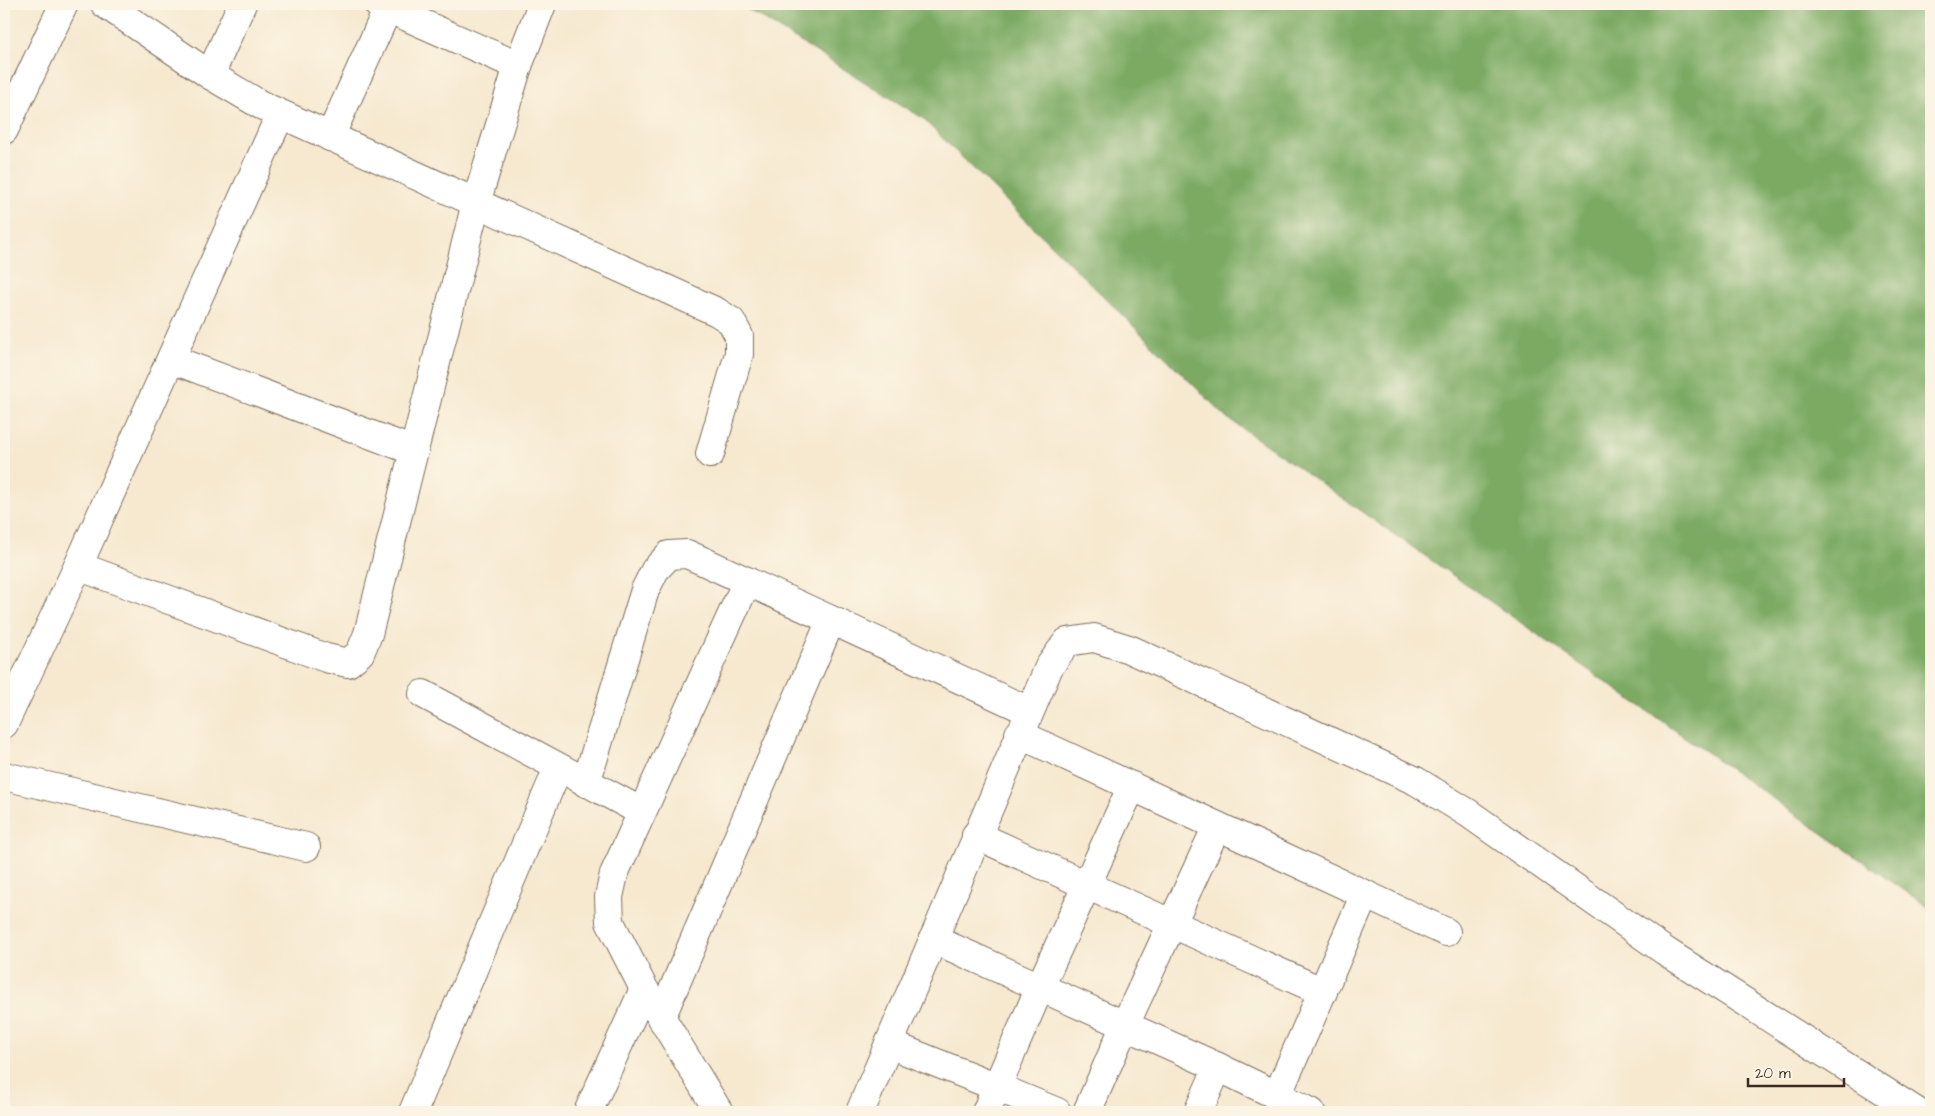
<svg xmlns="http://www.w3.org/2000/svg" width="1935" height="1116" viewBox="0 0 1935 1116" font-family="'Architects Daughter',sans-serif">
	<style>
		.forest { fill: #7caa64; stroke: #5c6a41 }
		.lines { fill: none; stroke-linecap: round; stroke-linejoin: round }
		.street-casing { stroke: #7c6d5c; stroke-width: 30 }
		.street { stroke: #fff; stroke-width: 28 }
	</style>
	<rect width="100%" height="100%" fill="#fcf5e5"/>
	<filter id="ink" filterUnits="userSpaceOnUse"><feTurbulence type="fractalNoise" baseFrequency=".02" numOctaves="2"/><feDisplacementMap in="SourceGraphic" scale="10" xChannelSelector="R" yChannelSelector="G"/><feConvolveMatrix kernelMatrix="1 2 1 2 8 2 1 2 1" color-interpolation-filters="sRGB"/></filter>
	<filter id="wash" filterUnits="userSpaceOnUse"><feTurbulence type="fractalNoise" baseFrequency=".0096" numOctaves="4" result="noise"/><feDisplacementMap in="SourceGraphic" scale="20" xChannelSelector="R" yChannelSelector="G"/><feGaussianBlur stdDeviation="1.12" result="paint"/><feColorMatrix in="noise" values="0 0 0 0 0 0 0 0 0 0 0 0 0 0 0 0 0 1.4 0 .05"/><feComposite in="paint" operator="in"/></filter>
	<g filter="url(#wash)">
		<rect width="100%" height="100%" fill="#f6e9d0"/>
		<!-- forest -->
		<path class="forest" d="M739,4H1931V909L1226,417L921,117Z"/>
	</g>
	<g filter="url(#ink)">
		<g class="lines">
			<!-- street casing -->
			<g class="street-casing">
				<g id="street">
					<path d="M105,4L210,75L261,105L717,312L731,321L739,336V354L710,454"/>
					<path d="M378,4L518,66"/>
					<path d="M210,75L242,4"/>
					<path d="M4,130L64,4"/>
					<path d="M330,137L388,8"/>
					<path d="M171,359L414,451"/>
					<path d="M78,566L326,658L348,663L360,653L368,634L476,203L518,66L542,4"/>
					<path d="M423,694L642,812"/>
					<path d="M4,724L78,566L280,115"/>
					<path d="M1019,734L1446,932"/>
					<path d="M4,776L306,847"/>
					<path d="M586,783L645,590L655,570L669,555L687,554L705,562L1029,711"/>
					<path d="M976,835L1323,992"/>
					<path d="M933,939L1218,1067L1311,1112"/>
					<path d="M661,1018L831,620"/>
					<path d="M889,1044L997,1087L1057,1112"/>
					<path d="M1277,1096L1365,894"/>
					<path d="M413,1112L558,768"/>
					<path d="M588,1112L644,989"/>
					<path d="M719,1112L644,989L610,922L609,897L614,874L747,581"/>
					<path d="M860,1112L1049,667L1067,642L1094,638L1129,649L1416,781L1468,813L1665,951L1917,1112"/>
					<path d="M986,1112L1040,987L1132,786"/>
					<path d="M1087,1112L1125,1025L1217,826"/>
					<path d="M1198,1112L1218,1067"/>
				</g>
			</g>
			<!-- street -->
			<use href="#street" class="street"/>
		</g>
	</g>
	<!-- margin -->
	<rect width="1935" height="1116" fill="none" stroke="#fcf5e5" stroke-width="20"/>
	<!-- scale -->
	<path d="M1748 1078v8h96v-8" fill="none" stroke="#3b2a1e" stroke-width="2.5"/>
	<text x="1755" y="1078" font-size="15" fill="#3b2a1e" stroke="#fcf5e5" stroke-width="4" paint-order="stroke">20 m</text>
</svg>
